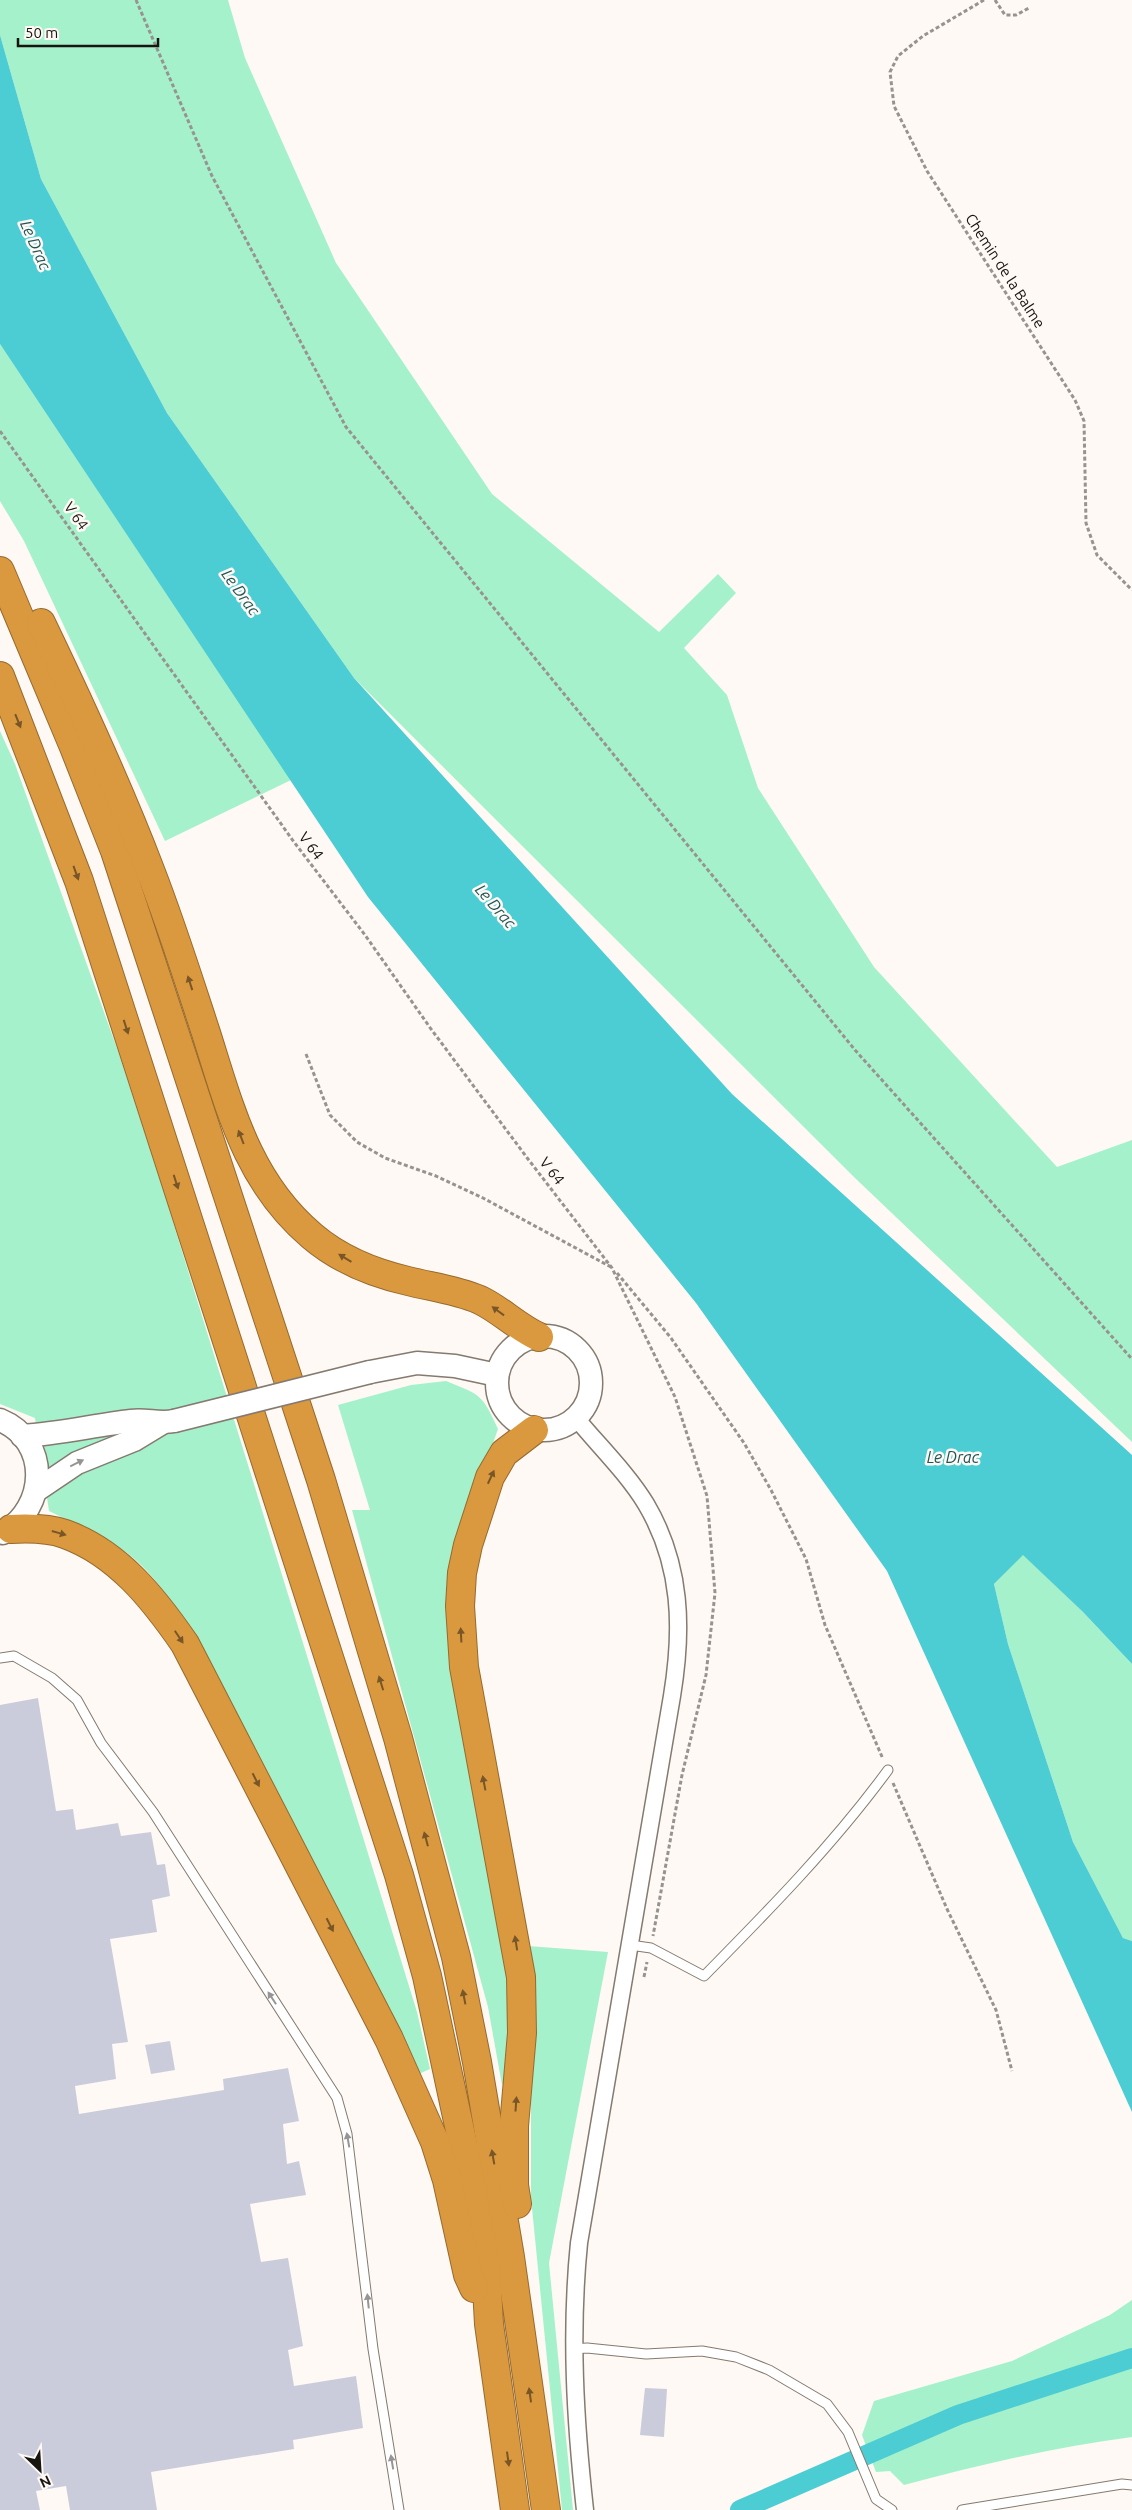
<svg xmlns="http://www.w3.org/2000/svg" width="1132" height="2510" viewBox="0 0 1132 2510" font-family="Ubuntu,sans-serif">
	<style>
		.green { fill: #a5f1cc }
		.water { fill: #4cccd3 }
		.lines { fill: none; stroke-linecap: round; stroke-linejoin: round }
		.canal { stroke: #4cccd3; stroke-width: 20 }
		.building { fill: #cbccdb }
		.service-casing { stroke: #847a6f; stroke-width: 11 }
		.minor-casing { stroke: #847a6f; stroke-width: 19 }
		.secondary-casing { stroke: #847a6f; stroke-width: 25 }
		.motorway-casing { stroke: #966a2f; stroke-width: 30 }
		.path { stroke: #97938e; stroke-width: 3; stroke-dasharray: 4 2.5; stroke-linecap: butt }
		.service { stroke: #fff; stroke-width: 9 }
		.minor { stroke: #fff; stroke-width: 16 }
		.secondary { stroke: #fff; stroke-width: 22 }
		.motorway { stroke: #da983f; stroke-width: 28 }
		.secondary-bridge-casing { stroke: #847a6f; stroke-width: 25; stroke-linecap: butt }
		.secondary-bridge { stroke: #fff; stroke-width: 22 }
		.oneway { fill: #795628 }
		.oneway2 { fill: #979593 }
		.labels { text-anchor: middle; stroke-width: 5; stroke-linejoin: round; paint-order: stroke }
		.street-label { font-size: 15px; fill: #181410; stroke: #fef9f4 }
		.water-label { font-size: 16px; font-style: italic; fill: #1f5558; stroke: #fef9f4 }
	</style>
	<rect width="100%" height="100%" fill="#fef9f4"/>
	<!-- green -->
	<g class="green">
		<path d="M0,0H228L245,58L336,263L492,494L659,632L718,574L736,593L684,648L727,695L758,788L874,967L1057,1167L1132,1140V1442L855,1178L354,678L167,413L41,179L0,35Z"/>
		<path d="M0,344L291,780L165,841L24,541L0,501Z"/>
		<path d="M0,731L15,764L119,1054L164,1193L417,2012L430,2069L414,2076L185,1623C173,1604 160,1584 144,1568C120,1542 81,1527 49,1511L35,1418L0,1404Z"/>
		<path d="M446,1381C481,1395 482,1394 498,1429L472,1503L451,1598L516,1998L511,2069L502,2085L488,2007L352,1510H370L338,1405L411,1385Z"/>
		<path d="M1023,1554L1083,1612L1132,1664V1941L1123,1938L1073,1842L1008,1644L994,1584Z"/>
		<path d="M528,1946L608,1952L549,2263L573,2510H562L531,2198V2063Z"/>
		<path d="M1132,2300V2437C1054,2447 979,2465 904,2485L890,2471L876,2472L862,2435L874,2401L1012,2361L1110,2315Z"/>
	</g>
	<!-- water -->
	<path class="water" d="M0,35L41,179L167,413L354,678L732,1094L1132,1455V1664L1083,1612L1023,1555L994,1584L1008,1644L1073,1842L1123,1938L1132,1941V2112L887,1571L696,1303L368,897L0,344Z"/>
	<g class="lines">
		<!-- canal -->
		<path class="canal" d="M740,2510L958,2415L1132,2358"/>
	</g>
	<!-- building -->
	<g class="building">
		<path d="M38,1698L56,1811L73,1809L76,1830L118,1823L121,1836L151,1832L157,1865L165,1864L170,1896L152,1900L157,1932L110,1939L128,2042L112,2044L116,2079L75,2086L79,2114L224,2090L223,2079L288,2068L299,2121L283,2124L287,2164L299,2161L306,2195L250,2204L261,2262L288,2258L303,2346L288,2350L294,2386L356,2376L363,2428L293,2440L294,2449L151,2472L157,2510H70L66,2486L36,2491L40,2510H0V1705Z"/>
		<path d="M170,2041L175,2070L151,2074L145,2045Z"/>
		<path d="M645,2388L667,2389L664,2437L640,2435Z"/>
	</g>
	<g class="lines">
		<!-- service casing -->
		<g class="service-casing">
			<g id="service">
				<path d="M0,1658L14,1656L52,1678L77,1700L101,1743L153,1812L337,2098L347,2134L373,2349L399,2510"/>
				<path d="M630,1945L651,1948L704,1976C769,1910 833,1845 888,1770"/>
				<path d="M573,2349L587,2348L646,2354L702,2351L736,2357L769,2370L827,2404L848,2432L876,2499L892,2510"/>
				<path d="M962,2510L1122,2484L1132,2485"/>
			</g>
		</g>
		<!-- minor casing -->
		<g class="minor-casing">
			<path id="minor" d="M576,1418C599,1446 627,1473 646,1504C682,1565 683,1629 672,1696L579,2243C570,2333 575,2420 585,2510"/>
		</g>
		<!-- secondary casing -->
		<g class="secondary-casing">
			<g id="secondary">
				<circle cx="544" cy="1383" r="47"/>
				<path d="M370,1372L417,1363L455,1366L497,1375"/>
				<path d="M0,1420C51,1441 47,1508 3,1533"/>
				<path d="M22,1436C59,1434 95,1425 131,1421C146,1419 160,1424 174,1421"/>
				<path d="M37,1490L77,1463L134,1440L162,1423"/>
			</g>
		</g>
		<!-- motorway casing -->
		<g class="motorway-casing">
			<g id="motorway">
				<path d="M0,571L74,747L115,851L321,1480L398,1738L456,1957L477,2062L510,2257L546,2510"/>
				<path d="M41,623C80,704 118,786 150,870C171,924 188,978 206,1033C230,1109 248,1182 312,1236C339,1259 373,1273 408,1281C432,1287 457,1290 480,1300C501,1310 517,1327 539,1337"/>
				<path d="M0,676L79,881L399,1875L427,1976L465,2154L486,2270L489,2324L515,2510"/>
				<path d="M11,1529C29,1528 48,1528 65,1534C118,1553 154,1599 185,1644L389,2039L435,2142L447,2180L468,2275L474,2288"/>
				<path d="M517,2204L514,2185V2126L522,2033L521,1977L464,1667L460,1606L462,1573L468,1545L490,1477L504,1453L534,1430"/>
			</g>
		</g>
		<!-- path -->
		<g class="path">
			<path d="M136,0L212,176L346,427L855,1050L1132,1359"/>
			<path d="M984,0L923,36L898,56L890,72L894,106L927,171L1075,400L1084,421L1086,523L1097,555L1132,590"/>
			<path d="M995,0L1005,15H1016L1029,8"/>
			<path d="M0,431L294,842L365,935L431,1029L528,1159L612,1268L675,1397L707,1496L715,1593L706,1675L682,1775L653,1936"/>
			<path d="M306,1054L330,1115L357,1142L385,1158L436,1176L483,1198L611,1267"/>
			<path d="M617,1273L671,1338L744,1443L771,1490L806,1559L825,1625L883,1759"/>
			<path d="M893,1783L947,1909L996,2010L1012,2071"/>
			<path d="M644,1977L647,1962"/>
		</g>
		<!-- service -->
		<use href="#service" class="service"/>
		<!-- minor -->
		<use href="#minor" class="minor"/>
		<!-- secondary -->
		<use href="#secondary" class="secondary"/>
		<!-- motorway -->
		<use href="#motorway" class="motorway"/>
		<!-- secondary-bridge casing -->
		<g class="secondary-bridge-casing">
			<path id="secondary-bridge" d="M174,1421L370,1372"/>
		</g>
		<!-- secondary-bridge -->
		<use href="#secondary-bridge" class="secondary-bridge"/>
	</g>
	<!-- one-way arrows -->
	<defs><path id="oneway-solid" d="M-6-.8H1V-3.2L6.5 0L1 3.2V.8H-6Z" transform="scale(1.25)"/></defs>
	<g class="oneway">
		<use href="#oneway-solid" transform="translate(18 721) rotate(68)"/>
		<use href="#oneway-solid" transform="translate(76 873) rotate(70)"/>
		<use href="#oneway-solid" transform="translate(190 983) rotate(-108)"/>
		<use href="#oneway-solid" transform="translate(126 1027) rotate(72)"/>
		<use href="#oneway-solid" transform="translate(241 1137) rotate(-111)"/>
		<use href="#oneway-solid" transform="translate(176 1182) rotate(72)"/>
		<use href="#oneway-solid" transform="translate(345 1258) rotate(-149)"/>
		<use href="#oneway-solid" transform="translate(498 1311) rotate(-144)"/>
		<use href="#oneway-solid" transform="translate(491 1477) rotate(-65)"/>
		<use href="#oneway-solid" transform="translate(59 1533) rotate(16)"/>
		<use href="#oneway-solid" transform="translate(461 1635) rotate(-93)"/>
		<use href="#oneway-solid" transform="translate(179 1637) rotate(56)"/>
		<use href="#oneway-solid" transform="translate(381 1683) rotate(-107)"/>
		<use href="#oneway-solid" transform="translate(256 1780) rotate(63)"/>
		<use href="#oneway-solid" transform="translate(484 1783) rotate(-101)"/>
		<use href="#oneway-solid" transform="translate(426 1839) rotate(-105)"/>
		<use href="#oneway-solid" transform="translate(330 1925) rotate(63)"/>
		<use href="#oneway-solid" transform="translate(516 1943) rotate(-99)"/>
		<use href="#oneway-solid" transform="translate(464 1997) rotate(-101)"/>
		<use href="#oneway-solid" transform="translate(516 2104) rotate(-86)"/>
		<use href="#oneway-solid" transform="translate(493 2157) rotate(-100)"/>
		<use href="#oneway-solid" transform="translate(530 2395) rotate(-98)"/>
		<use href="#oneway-solid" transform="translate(508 2459) rotate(82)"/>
	</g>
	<g class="oneway2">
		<use href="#oneway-solid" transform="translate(77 1463) rotate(-26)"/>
		<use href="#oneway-solid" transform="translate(272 1998) rotate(-123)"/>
		<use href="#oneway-solid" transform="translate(348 2140) rotate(-100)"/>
		<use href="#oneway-solid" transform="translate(368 2301) rotate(-96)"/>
		<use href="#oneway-solid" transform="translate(392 2462) rotate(-99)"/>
	</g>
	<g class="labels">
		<!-- street labels -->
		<g class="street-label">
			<text transform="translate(1005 271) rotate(57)" y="5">Chemin de la Balme</text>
			<text transform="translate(76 516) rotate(54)" y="5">V 64</text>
			<text transform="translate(311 846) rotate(53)" y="5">V 64</text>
			<text transform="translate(552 1171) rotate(52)" y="5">V 64</text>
		</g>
		<!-- water labels -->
		<g class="water-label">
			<text transform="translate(36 245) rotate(66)" y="6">Le Drac</text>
			<text transform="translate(241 592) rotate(54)" y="6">Le Drac</text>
			<text transform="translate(496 906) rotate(49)" y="6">Le Drac</text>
			<text x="953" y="1463">Le Drac</text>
		</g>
	</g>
	<!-- north arrow -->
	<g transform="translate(40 2470) rotate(155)" stroke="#fef9f4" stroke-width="4" paint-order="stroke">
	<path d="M0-4L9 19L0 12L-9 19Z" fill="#181410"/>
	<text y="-8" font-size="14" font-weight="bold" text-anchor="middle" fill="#181410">N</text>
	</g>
	<!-- scale -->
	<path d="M18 38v8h140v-8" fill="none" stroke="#181410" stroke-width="2.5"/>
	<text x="25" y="38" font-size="15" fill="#181410" stroke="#fef9f4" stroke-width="4" paint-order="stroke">50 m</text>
</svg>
